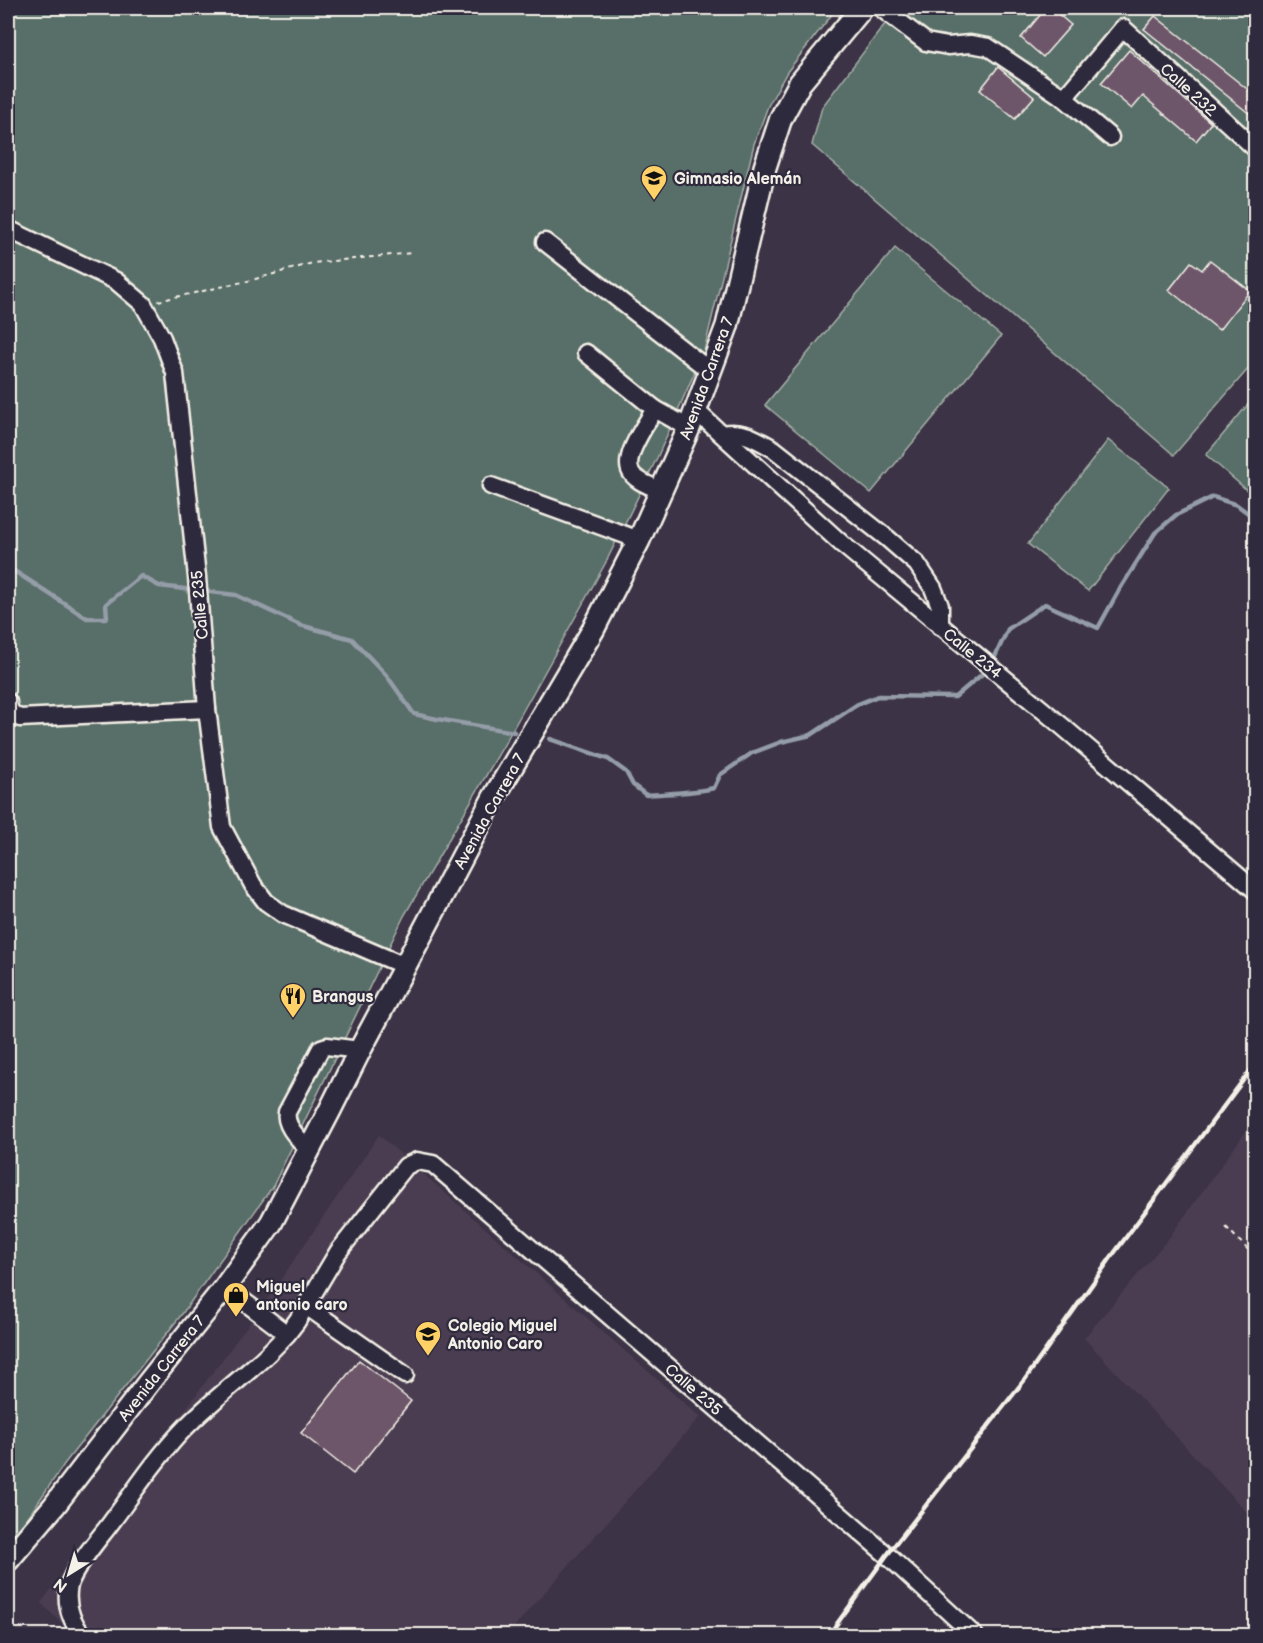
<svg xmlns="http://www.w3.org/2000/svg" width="1263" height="1643" viewBox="0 0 1263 1643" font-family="'Balsamiq Sans',sans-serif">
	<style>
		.built { fill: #4b3e51 }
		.green { fill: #596e68; stroke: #a6b0a8; stroke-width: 1.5 }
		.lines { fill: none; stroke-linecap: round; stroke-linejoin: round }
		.stream { stroke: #949da8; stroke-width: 4.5 }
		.building { fill: #6e576a; stroke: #f4f1e8; stroke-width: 1.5 }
		.minor-casing { stroke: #f4f1e8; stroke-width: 21 }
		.major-casing { stroke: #f4f1e8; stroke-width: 26 }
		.path { stroke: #f4f1e8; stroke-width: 2; stroke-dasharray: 4.5 4.5; stroke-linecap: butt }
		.minor { stroke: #2f2a3d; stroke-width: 16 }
		.major { stroke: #2f2a3d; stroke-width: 21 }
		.rail { stroke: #f4f1e8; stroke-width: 4.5 }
		.labels { text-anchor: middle; stroke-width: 4.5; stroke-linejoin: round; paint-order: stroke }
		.street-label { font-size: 16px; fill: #f4f1e8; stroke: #2f2a3d }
		.poi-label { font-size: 16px; font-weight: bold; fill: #f4f1e8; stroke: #2f2a3d; text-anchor: start }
	</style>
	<rect width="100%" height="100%" fill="#3c3346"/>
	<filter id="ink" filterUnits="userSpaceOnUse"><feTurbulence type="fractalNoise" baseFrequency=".0167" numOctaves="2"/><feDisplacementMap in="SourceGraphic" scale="12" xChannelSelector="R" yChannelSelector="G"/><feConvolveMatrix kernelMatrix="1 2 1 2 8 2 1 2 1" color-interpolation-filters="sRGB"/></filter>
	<g filter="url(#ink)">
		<!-- built -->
		<g class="built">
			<path d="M1255,1119V1521L1084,1338L1168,1239Z"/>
			<path d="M379,1135L700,1417L507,1635H74L41,1603L269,1297Z"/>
		</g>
		<!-- green -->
		<g class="green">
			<path d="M8,8H837L787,72L768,106L754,144L704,351L657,458L605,564L505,743L404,916L273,1186L182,1314L65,1463L8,1546Z"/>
			<path d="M897,8H1255V361L1174,455L812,145L822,107Z"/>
			<path d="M895,248L1001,336L871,493L765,405Z"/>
			<path d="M1255,396V497L1206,455Z"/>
			<path d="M1108,440L1169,488L1088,591L1028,544Z"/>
		</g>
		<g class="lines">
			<!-- stream -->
			<g class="stream">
				<path d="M8,567L87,618H107L106,604L141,576L159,586L236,595L300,625L352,639L387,676L414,714L437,719L514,732"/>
				<path d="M992,663L1008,629L1045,604L1098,628L1118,592L1155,533L1176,515L1213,497L1237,505L1256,519"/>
				<path d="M550,739L608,759L626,772L633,785L646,795C669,793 692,793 714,788L720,775L752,753L781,742L811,735L858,704L878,696L955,697L987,670"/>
			</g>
		</g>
		<!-- building -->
		<g class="building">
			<path d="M1046,8H1051L1071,25L1043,57L1021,38Z"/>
			<path d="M1155,16L1256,96V119L1144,29Z"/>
			<path d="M1129,50L1211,123L1196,141L1143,96L1132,109L1101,83Z"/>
			<path d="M998,67L1034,97L1015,119L980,90Z"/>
			<path d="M1210,260L1250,291L1219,330L1169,290L1191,262L1202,270Z"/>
			<path d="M359,1360L411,1401L353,1474L301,1433Z"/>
		</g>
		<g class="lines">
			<!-- minor casing -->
			<g class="minor-casing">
				<g id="minor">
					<path d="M881,8L926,42L948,46L970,44L988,47L1064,98L1110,137"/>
					<path d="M1064,98L1123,28L1256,149"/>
					<path d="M8,229L116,281L143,304L162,338L175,373L197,577L207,709L222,827L253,885L266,902L283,914L405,966"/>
					<path d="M545,242L710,371"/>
					<path d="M586,353L655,409"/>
					<path d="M695,410L842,544L1062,726L1256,891"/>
					<path d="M722,434C744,430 756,439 774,449L887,538L917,564L933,588L940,606V626"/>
					<path d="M491,486L639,540"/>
					<path d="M661,491C651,486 634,481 630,470C624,454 647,423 655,409L689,428"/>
					<path d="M8,702C8,710 13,716 20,718L207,709"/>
					<path d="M309,1150C300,1140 284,1126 287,1112L321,1048L327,1046L360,1050"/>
					<path d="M225,1287L287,1334L297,1321L338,1252L406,1166L417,1161L433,1164L887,1555L975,1636"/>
					<path d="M306,1306L405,1375"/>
					<path d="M83,1636C71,1621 65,1603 69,1585C74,1568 96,1542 107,1528C132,1495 155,1459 183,1430C204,1408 228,1389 251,1369C264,1358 276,1346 287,1334"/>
				</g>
			</g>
			<!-- major casing -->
			<g class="major-casing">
				<path id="major" d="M8,1560L54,1506L149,1382L225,1287L271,1223L330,1110L360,1050L405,966L494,797L593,630L639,540L689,428L727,326L765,167L781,118L800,83L862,8"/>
			</g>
			<!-- path -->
			<g class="path">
				<path d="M158,301L252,280L313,263L412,253"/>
				<path d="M1226,1227L1256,1258"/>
			</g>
			<!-- minor -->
			<use href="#minor" class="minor"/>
			<!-- major -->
			<use href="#major" class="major"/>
			<!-- rail -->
			<path class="rail" d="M828,1636L887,1555L1026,1378L1112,1256L1256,1063"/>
		</g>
	</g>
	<!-- icons -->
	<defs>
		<g id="school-pin" transform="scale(1.35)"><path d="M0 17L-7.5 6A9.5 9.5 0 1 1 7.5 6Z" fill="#ffd166" stroke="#2f2a3d"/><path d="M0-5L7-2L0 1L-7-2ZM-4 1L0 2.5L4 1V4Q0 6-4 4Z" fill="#111"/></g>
		<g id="restaurant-pin" transform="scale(1.35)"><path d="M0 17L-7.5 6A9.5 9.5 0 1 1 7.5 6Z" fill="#ffd166" stroke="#2f2a3d"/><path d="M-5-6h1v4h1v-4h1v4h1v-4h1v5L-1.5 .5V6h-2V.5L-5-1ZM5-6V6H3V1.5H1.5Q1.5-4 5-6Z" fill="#111"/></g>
		<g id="shop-pin" transform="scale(1.35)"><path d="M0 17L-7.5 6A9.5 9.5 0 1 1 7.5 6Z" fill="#ffd166" stroke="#2f2a3d"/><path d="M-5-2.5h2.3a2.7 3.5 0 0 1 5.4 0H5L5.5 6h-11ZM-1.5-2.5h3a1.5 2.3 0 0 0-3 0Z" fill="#111"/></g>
	</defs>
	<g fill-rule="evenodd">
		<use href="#school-pin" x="654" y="178"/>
		<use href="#restaurant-pin" x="293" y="996"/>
		<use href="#shop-pin" x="236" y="1295"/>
		<use href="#school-pin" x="428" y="1334"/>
	</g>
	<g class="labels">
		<!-- street labels -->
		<g class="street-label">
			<text transform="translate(1189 89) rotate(42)" y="6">Calle 232</text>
			<text transform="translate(706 378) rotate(-70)" y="6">Avenida Carrera 7</text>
			<text transform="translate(199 605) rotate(-95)" y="6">Calle 235</text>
			<text transform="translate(973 653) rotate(39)" y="6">Calle 234</text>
			<text transform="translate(489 811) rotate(-61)" y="6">Avenida Carrera 7</text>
			<text transform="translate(161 1368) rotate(-52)" y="6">Avenida Carrera 7</text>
			<text transform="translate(694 1389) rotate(41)" y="6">Calle 235</text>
		</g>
		<!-- poi labels -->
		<g class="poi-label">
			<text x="674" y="184">Gimnasio Alemán</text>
			<text x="312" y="1002">Brangus</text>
			<text x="256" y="1292">Miguel<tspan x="256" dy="18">antonio caro</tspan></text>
			<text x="448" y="1331">Colegio Miguel<tspan x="448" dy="18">Antonio Caro</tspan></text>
		</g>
	</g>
	<!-- margin -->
	<rect width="1263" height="1643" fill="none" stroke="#2f2a3d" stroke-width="30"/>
	<rect x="15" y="15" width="1233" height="1613" fill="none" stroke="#f4f1e8" stroke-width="2" filter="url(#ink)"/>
	<!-- north arrow -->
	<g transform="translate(69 1574) rotate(217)" stroke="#2f2a3d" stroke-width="4.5" paint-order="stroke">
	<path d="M0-4.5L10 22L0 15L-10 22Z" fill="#f4f1e8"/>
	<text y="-9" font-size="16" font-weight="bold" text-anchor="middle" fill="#f4f1e8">N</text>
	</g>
</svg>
